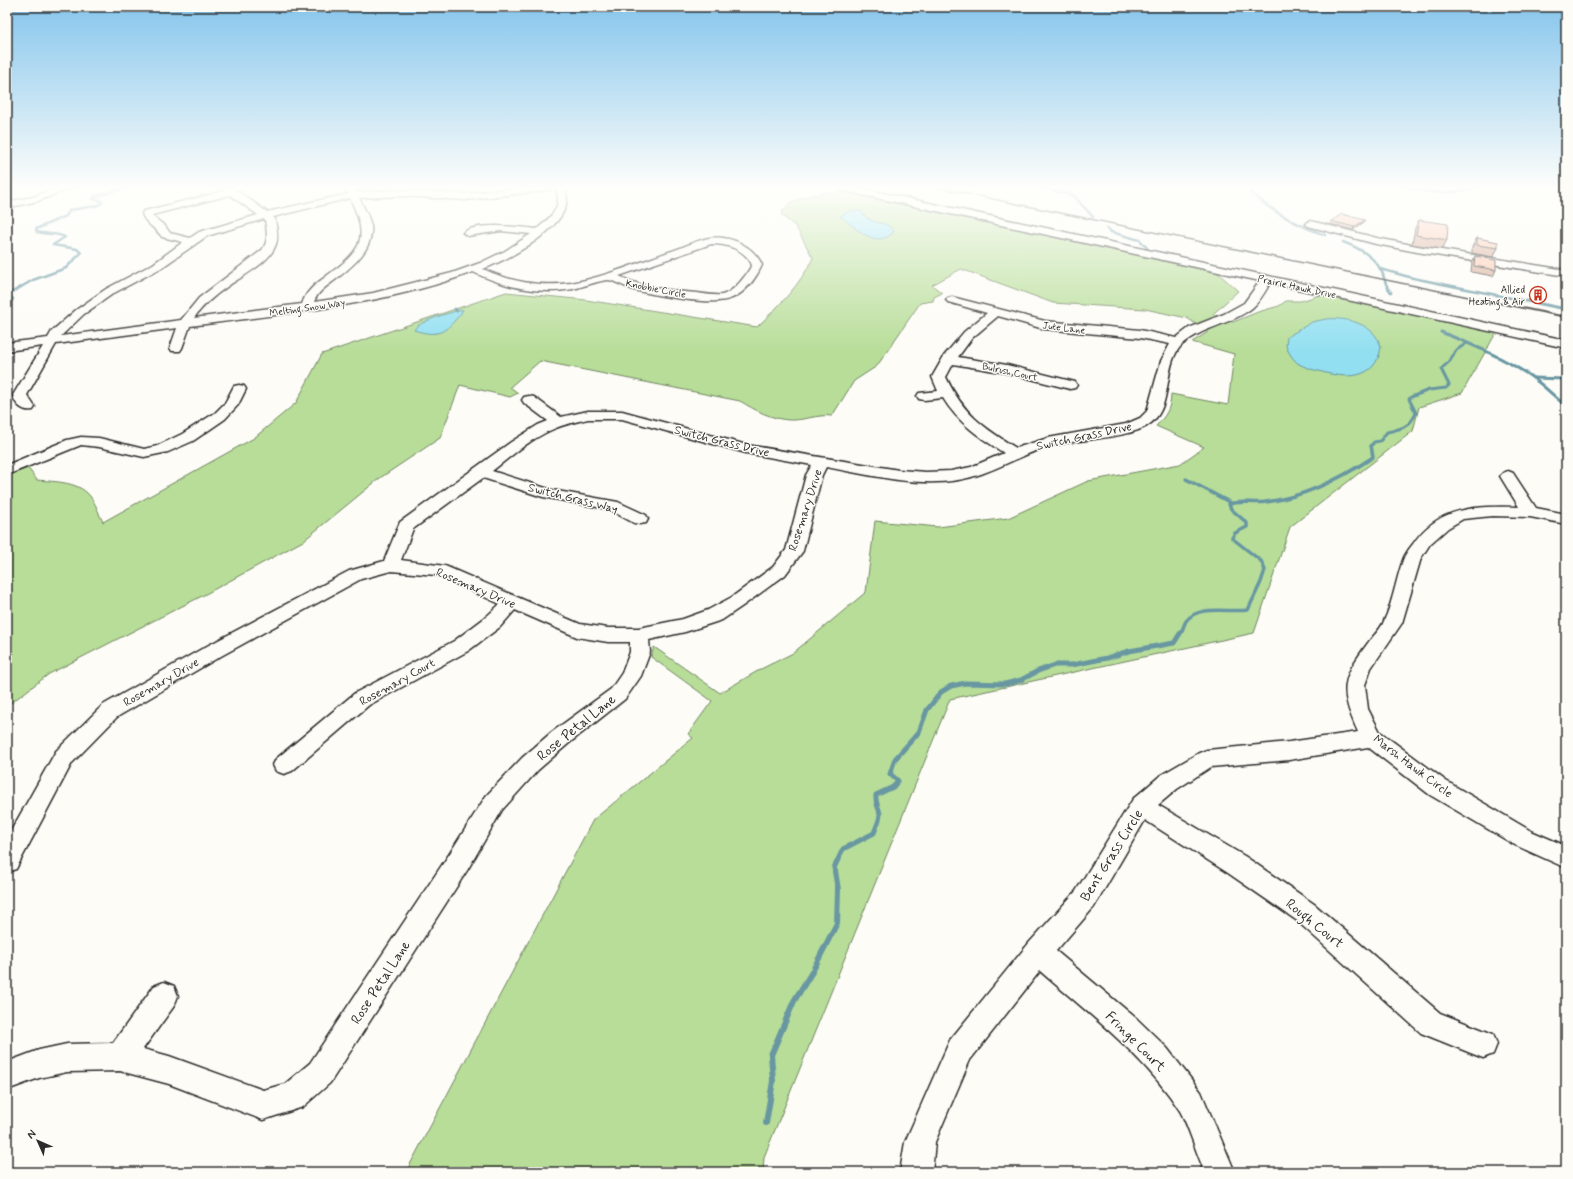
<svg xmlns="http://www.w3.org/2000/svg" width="1573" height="1179" viewBox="0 0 1573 1179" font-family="Mynerve,sans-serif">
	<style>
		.green { fill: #b7dd98; stroke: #718462 }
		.water { fill: #91dff1; stroke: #6897a2 }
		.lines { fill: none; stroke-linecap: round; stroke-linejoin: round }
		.stream-far4 { stroke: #6897a2; stroke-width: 2.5 }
		.stream-far3 { stroke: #6897a2; stroke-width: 3 }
		.stream-far2 { stroke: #6897a2; stroke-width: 3.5 }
		.stream-far1 { stroke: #6897a2; stroke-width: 5 }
		.stream { stroke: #6897a2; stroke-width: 6 }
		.minor-casing { stroke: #2b2b2b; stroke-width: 3 }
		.minor { fill: #fdfcf7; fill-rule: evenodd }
		.rail-far1 { stroke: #2b2b2b; stroke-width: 1.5 }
		.rail { stroke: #2b2b2b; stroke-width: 2 }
		.wall { fill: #d7a994; stroke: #2b2b2b }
		.shaded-wall { fill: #af8a78; stroke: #2b2b2b }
		.building { fill: #fac5ac; stroke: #2b2b2b }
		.labels { text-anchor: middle; stroke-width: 3; stroke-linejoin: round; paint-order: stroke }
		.far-street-label { font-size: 10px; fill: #2b2b2b; stroke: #fdfcf7 }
		.far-poi-label { font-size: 10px; fill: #2b2b2b; stroke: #fdfcf7; text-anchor: end }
		.street-label { font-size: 12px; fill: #2b2b2b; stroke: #fdfcf7 }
		.near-street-label { font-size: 14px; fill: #2b2b2b; stroke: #fdfcf7 }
	</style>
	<rect width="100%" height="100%" fill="#fdfcf7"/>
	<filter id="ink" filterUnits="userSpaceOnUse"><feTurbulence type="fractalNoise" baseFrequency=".025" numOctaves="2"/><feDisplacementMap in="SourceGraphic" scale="8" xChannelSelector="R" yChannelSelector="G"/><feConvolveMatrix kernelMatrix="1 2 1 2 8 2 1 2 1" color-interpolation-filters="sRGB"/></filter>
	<g filter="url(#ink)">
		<!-- green -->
		<path class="green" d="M822,193H849L1218,273L1238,291L1213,314L1233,322L1258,312L1279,306L1286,301H1301L1320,295L1496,333L1462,393L1419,407L1413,431L1290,527L1254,633L950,699L764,1157L763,1172H406L593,820L693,738L688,734L712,701L651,657L654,647L720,693L761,669L793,653L866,592L875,521L938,527L1008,518L1088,481L1180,464L1204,447L1156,426C1166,416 1171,408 1171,394L1228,405L1234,354L1192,342L1208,332L1187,318L1145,309L1053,303L961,269L932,285L942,293L934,297L933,301L920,303L877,366L854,381L832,416C817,414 803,421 789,420C771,419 755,410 740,401L540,361L510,387L518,393L510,397L460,385L440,438L380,478L303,541L202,596L49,674L7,706V476L28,468L37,480C56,482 81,481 92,499C97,506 99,515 103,522L254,438L296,403L322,354L506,292L586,300L757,327C779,306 800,285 813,258L796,227L781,215C788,198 805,197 822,193Z"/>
		<!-- water -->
		<g class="water">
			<path d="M849,211H861C870,227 888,219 894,232C875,251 854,226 840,216Z"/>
			<path d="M461,310H463L461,313C446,332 439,338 414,330C417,322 451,312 461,310Z"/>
			<path d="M1326,319C1347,317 1375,324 1381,347C1376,381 1345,379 1319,371C1313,370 1304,367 1299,364C1294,361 1288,352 1286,346L1287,337L1312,322Z"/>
		</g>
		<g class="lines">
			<!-- stream-far4 -->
			<g class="stream-far4">
				<path d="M1040,187L1074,196L1093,217"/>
				<path d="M1245,187C1268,210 1294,224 1325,235"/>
				<path d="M1407,187C1435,195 1451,194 1479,187"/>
				<path d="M1107,228L1111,232L1140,240L1148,249"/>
				<path d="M1343,242C1359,248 1374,256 1382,272C1385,279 1385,286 1391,292"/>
				<path d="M1380,269L1413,278L1526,301"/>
				<path d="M10,301L13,299L9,294L33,280L66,268L81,253L77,249L53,245L65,237C56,232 47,235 37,232L36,229L66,216L70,210L96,206L102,203L100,200L93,199L94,197L127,187"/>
			</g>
			<!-- stream-far3 -->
			<g class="stream-far3">
				<path d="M1521,300L1566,309"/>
				<path d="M7,303L12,300"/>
				<path d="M455,309L457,311"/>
				<path d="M1441,332C1473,345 1505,358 1533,378C1544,386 1555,397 1566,406"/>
				<path d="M1533,378L1566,379"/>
				<path d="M1371,446L1374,442L1380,441L1387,432C1401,429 1410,427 1416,413L1409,399L1411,397L1429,390L1446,388L1449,385L1441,369L1450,361L1455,351L1467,343"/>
			</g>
			<!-- stream-far2 -->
			<g class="stream-far2">
				<path d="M1186,479L1231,503"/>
				<path d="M1181,633C1183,629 1184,624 1186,621C1199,604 1229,613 1248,610L1261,582L1265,570L1261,561L1232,538L1235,533L1247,527V523L1231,509L1229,504C1241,500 1253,504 1266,502C1303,497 1342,478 1373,457L1371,445"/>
			</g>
			<!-- stream-far1 -->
			<path class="stream-far1" d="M835,872L834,868L843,849L874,833C876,827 880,820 880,814C879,806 875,805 876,795L893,787L898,781L890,774L895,759L919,732L927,710L941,692L951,686L966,683L1005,684L1021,680L1038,671L1055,665H1072L1107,658L1129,651L1174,643L1181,632"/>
			<!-- stream -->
			<path class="stream" d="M766,1123L773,1081L771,1055L794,1001L812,972L837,923L838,890L835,871"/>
			<!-- minor casing -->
			<g class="minor-casing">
				<g id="minor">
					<path d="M58,187H72L38,201L7,208V202L33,197Z"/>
					<path d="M221,187H232L267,212L348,194L345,187H354L356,192L402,190L465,194L523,187H554L550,190L465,200L402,196L359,198C363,206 369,216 371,226C374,250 351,267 335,280C327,286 317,292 314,302L373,293L452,273L480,263L505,251L531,234L501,231L468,236L463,233C473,222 523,227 537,229C551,217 564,206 555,187H564C582,222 509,259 483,269C512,282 539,287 571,283C607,277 641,261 675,250C686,246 698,240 709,238C730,235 754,246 762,265C756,278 746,292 732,298C714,307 655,295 634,290C627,288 613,280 608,280C601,280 582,287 573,289C537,295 505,287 473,272C383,306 285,313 190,326L182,348L180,351H172L170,348L177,328L56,344L27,395L35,407L33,410C23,412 15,405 13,395L43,346L7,351V343L48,338L52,331L76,310L106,289L153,264L183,242L162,237C156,228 144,223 142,213L144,211L225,191ZM230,195L258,215L199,232L190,238L170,233L165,226L153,217L152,215ZM350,198C371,242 360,251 324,278C314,285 306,292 302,304L194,318C203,305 215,295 228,286C243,275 270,263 276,244C279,236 276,227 275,219L273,217ZM264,219L265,220C267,231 269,241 262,250L199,298L181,320L61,336L84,314L114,293L161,268L207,236ZM711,244C727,244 745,249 752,265C746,276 734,292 722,295C714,296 705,294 697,293C671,291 643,288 619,276Z"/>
					<path d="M836,187H855L1566,340V348L1270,283C1265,292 1260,301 1252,308C1232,324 1203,327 1183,344C1162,363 1174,405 1151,423C1132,439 1076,439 1051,446C1027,452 1005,466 981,474C932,492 876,476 826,467L822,475L803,551L785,575L744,605L722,620L685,632L649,640L650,652L641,676L625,699L568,744L538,770L502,810L468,869L330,1083L303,1107L263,1120L169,1084L120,1071L67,1072L39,1078L7,1090V1062L39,1050L67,1044L113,1043L154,986L164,982L174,986L178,996L174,1006L143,1049L169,1056L263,1090L285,1084L310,1063L450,853L486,796L522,758L552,732L611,689L622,673L630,652V642H608L577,637L515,610L500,627L468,651L369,705L292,771L284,774L276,771L273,765L276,759L355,693L454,641L486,617L500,604L436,575L391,571L361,579L221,656L117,717L72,763L16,869L7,872V838L56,751L103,705L207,646L349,571L384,561L400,522L511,442L538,425L548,421L524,403L522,400L524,397L529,396L534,397L561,417L588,411H622L747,445L899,470L926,472L951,471L971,467L1004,453C981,438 958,423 943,398L924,400L919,399L917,396L919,393L938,391L932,377L944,356L964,332L987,313L948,302L946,300L948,298L952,297L1045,321L1140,330L1176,338L1189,328L1224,314L1244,303L1260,281L840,190ZM998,316L1044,329L1140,338L1170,344L1161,361L1147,411L1140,418L1126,424L1048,438L1016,448C983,427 963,414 946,377L953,364L1007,373L1070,389L1075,388L1077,385L1075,382L1007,365L958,357L972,338ZM588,419H622L746,453L812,465L806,475L786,550L773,567L732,597L708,610L683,619L639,628H608L580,624L445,566L401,560L413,529L483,478L543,497L608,509L634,523L640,524L646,523L648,519L646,515L618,502L552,490L492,471C510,457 528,441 549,431C561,425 575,422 588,419Z"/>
					<path d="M1311,221L1377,238L1417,246L1566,270V276L1417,252L1376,244L1308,226L1306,224L1308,222Z"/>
					<path d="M239,385L244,386L246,389L238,405L225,419L193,441L168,452L144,457L99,447L81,445L7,475V465L67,440L81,437L99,438L144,449L157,446L182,434L215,413L225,403L234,386Z"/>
					<path d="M1508,471L1513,473L1536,508L1566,514V524L1530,517L1492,516L1463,519L1448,528L1430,544L1421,558L1402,623L1371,668L1365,685L1368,709L1380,732L1446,781L1531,831L1566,846V868L1515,845L1430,795L1368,747L1289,760L1211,767L1177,789L1158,805L1246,857L1314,904L1440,1013L1493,1034L1497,1044L1493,1054L1483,1058L1421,1033L1296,920L1228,873L1145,820L1094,907L1056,951L1137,1019L1167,1048L1201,1092L1232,1165L1234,1172H1202V1165C1195,1149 1188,1125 1180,1111C1144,1055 1089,1014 1040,971L970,1060L935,1142L932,1172H900L905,1142L950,1040L1029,943L1076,891L1133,799L1161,775L1199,753L1207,750L1289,742L1358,732C1339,690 1341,679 1368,643C1373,636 1381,629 1384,621C1393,602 1396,579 1403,560C1405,554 1409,549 1413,544C1438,506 1477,506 1519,507L1500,476L1503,473Z"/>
				</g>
			</g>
			<!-- minor -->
			<use href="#minor" class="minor"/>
			<!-- rail-far1 -->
			<path class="rail-far1" d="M935,187L1488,301"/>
			<!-- rail -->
			<path class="rail" d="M1483,300L1566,317"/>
		</g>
		<!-- wall -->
		<g class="wall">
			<path d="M1419,220L1447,240L1442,249L1412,244L1415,228Z"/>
			<path d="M1331,221L1364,222L1353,230L1330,224Z"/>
			<path d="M1477,238L1498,248L1493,257L1472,253V247Z"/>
			<path d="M1475,256L1496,270L1493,276L1471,272L1472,262Z"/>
		</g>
		<!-- shaded-wall -->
		<path class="shaded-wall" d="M1365,220L1364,222L1353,230L1354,227Z"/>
		<!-- building -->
		<g class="building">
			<path d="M1342,214L1365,220L1354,227L1331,221Z"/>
			<path d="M1419,220L1448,224L1447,240L1416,235Z"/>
			<path d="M1477,238L1498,242V248L1477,245Z"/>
			<path d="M1475,256L1496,260V270L1474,266Z"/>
		</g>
	</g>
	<!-- sky -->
	<linearGradient id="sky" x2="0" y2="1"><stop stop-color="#85c5ec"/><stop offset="0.53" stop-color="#fefefb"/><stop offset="1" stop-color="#fefefb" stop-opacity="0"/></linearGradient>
	<rect width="1573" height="353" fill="url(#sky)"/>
	<!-- icons -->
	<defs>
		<g id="building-ring" transform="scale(0.9)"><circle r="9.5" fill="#fdfcf7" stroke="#c8321e" stroke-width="1.5"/><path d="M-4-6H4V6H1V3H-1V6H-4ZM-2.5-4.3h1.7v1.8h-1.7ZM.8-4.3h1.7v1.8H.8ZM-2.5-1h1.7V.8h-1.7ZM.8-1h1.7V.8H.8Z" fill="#c8321e"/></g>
	</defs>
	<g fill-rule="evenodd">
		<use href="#building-ring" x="1538" y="295"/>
	</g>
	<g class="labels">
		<!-- far-street labels -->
		<g class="far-street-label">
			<text transform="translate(1297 286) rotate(12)" y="4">Prairie Hawk Drive</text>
			<text transform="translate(656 288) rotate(11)" y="4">Knobbie Circle</text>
			<text transform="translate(307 307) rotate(-8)" y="4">Melting Snow Way</text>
			<text transform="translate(1064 327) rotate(7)" y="4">Jute Lane</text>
			<text transform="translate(1010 371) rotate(12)" y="4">Bulrush Court</text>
		</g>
		<!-- far-poi labels -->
		<g class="far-poi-label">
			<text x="1525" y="293">Allied<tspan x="1525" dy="12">Heating &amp; Air</tspan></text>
		</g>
		<!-- street labels -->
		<g class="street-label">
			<text transform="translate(1084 436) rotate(-12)" y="4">Switch Grass Drive</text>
			<text transform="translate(722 441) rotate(14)" y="4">Switch Grass Drive</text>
			<text transform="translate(573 498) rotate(14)" y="4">Switch Grass Way</text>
			<text transform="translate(805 510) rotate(-72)" y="4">Rosemary Drive</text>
			<text transform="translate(476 588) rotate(23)" y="4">Rosemary Drive</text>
			<text transform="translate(161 682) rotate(-30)" y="4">Rosemary Drive</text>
			<text transform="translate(397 682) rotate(-29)" y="4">Rosemary Court</text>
			<text transform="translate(1413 766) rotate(37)" y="4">Marsh Hawk Circle</text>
		</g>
		<!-- near-street labels -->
		<g class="near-street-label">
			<text transform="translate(576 727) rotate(-39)" y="5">Rose Petal Lane</text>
			<text transform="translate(1111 855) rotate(-58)" y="5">Bent Grass Circle</text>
			<text transform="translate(1315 923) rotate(39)" y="5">Rough Court</text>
			<text transform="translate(380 982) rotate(-57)" y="5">Rose Petal Lane</text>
			<text transform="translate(1136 1041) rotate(45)" y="5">Fringe Court</text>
		</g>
	</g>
	<!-- margin -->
	<rect width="1573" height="1179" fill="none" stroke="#fdfcf7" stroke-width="24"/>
	<rect x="12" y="12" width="1549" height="1155" fill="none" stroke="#2b2b2b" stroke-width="1.5" filter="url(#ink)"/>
	<!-- north arrow -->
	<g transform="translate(38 1141) rotate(315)" stroke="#fdfcf7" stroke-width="3" paint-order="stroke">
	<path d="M0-3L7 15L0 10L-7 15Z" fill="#2b2b2b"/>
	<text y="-6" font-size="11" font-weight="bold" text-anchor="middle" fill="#2b2b2b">N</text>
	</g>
</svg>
